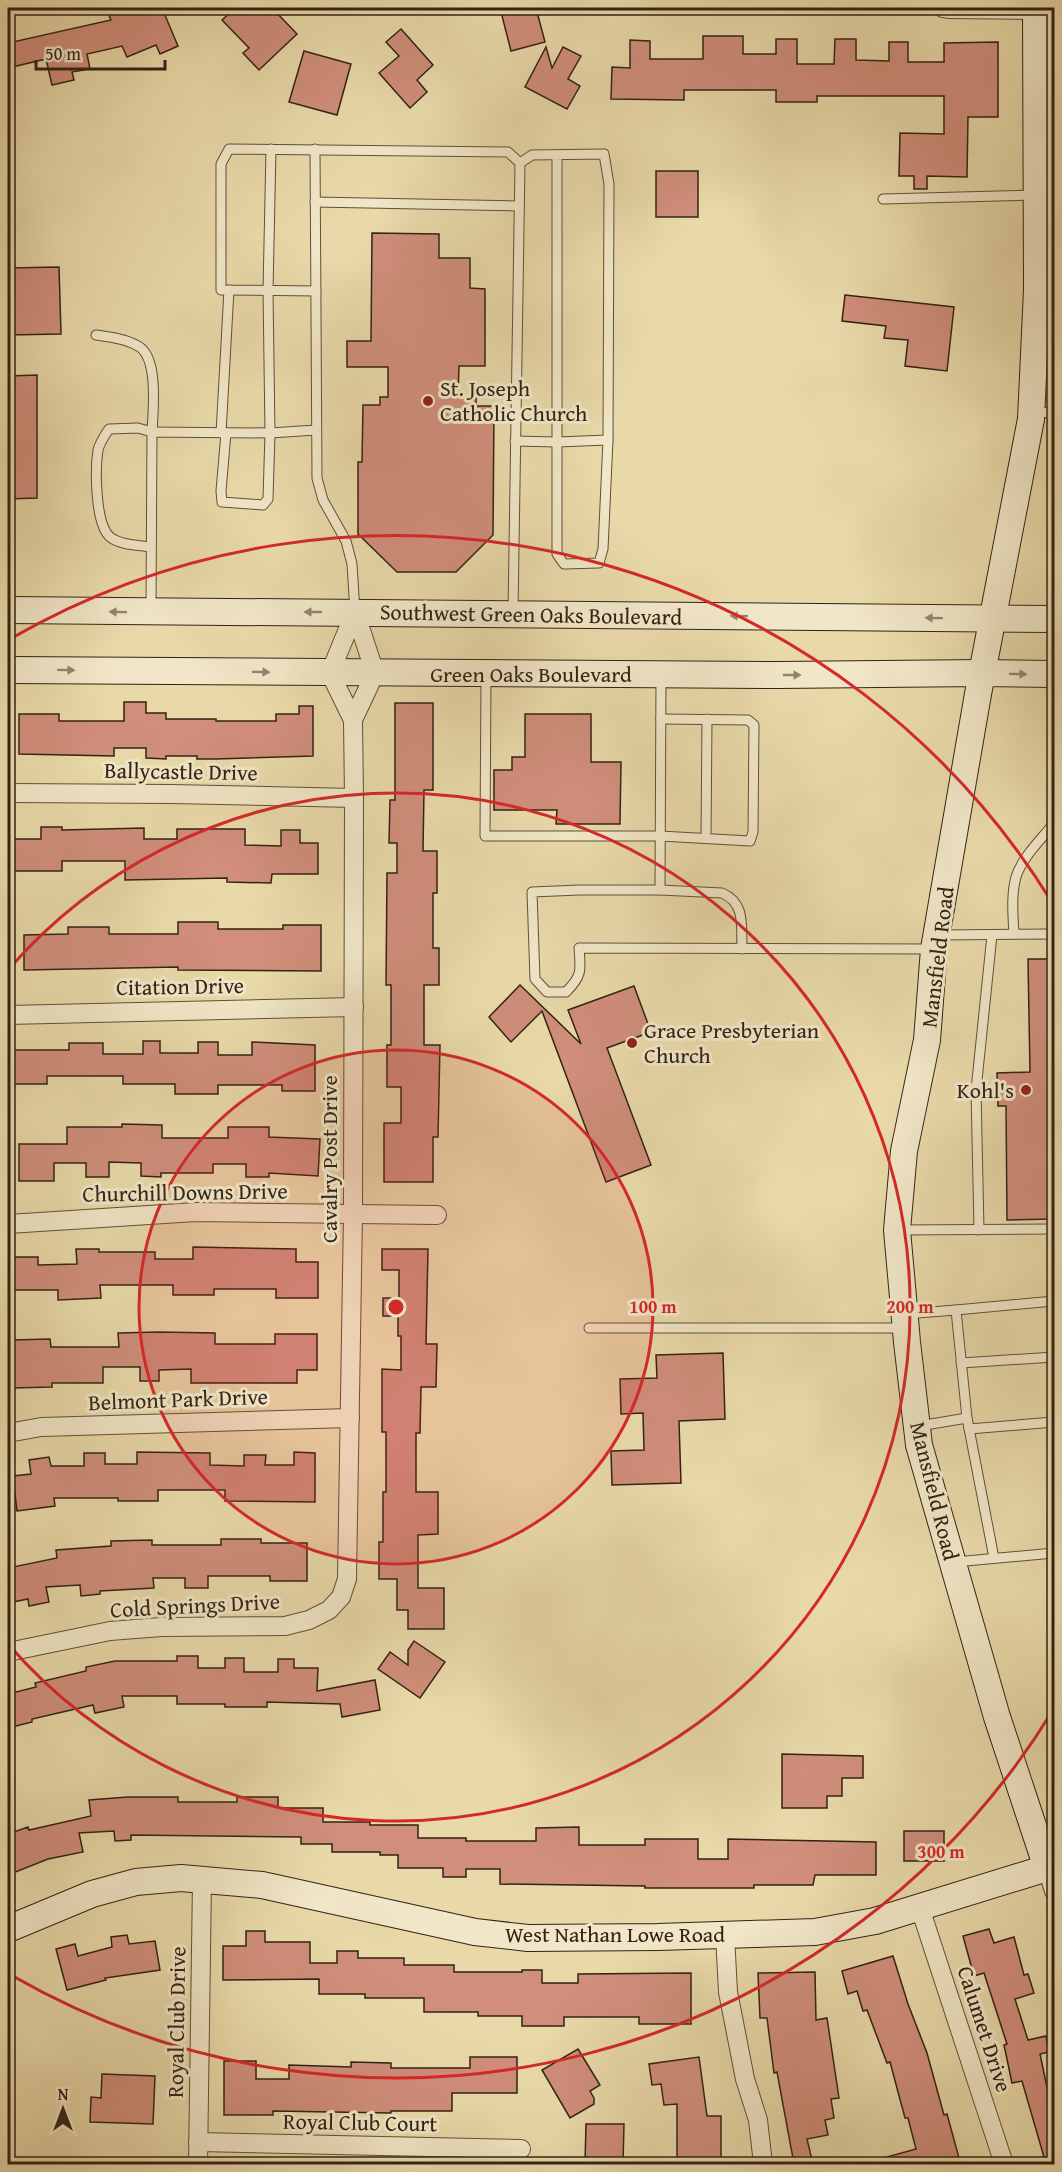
<svg xmlns="http://www.w3.org/2000/svg" width="1062" height="2172" viewBox="0 0 1062 2172" font-family="'Gentium Book Plus',serif">
	<style>
		.building { fill: #d08e7b; stroke: #312315; stroke-width: 1.5 }
		.lines { fill: none; stroke-linecap: round; stroke-linejoin: round }
		.lane-casing { stroke: #5f503a; stroke-width: 11 }
		.street-casing { stroke: #5f503a; stroke-width: 20 }
		.secondary-casing { stroke: #312315; stroke-width: 28 }
		.lane { stroke: #f1e6c7; stroke-width: 9 }
		.street { stroke: #f1e6c7; stroke-width: 18 }
		.secondary { stroke: #f1e6c7; stroke-width: 26 }
		.oneway { fill: #91846e }
		.ring { fill: none; stroke: #d62828; stroke-width: 3 }
		.poi-dot { fill: #8f2418; stroke: #f1e6c7; stroke-width: 2 }
		.labels { text-anchor: middle; stroke-width: 6; stroke-linejoin: round; paint-order: stroke }
		.poi-label { font-size: 22px; fill: #312315; stroke: #f1e6c7; text-anchor: start }
		.street-label { font-size: 22px; fill: #312315; stroke: #f1e6c7 }
		.centre { fill: #d62828; stroke: #f1e6c7; stroke-width: 3 }
		.ring-label { font-size: 18px; text-anchor: middle; font-weight: bold; fill: #d62828; stroke: #f1e6c7; stroke-width: 6; stroke-linejoin: round; paint-order: stroke }
	</style>
	<rect width="100%" height="100%" fill="#e9d9a9"/>
	<filter id="stains"><feTurbulence type="fractalNoise" baseFrequency=".00333" numOctaves="4"/><feColorMatrix values="0 0 0 0 .2 0 0 0 0 .09 0 0 0 0 .02 0 0 0 .5 -.17"/></filter>
	<radialGradient id="worn" r=".72"><stop offset=".6" stop-color="#630" stop-opacity="0"/><stop offset="1" stop-color="#630" stop-opacity=".3"/></radialGradient>
	<!-- building -->
	<g class="building">
		<path d="M106,8H162L178,46L160,54L156,45L127,57L122,46L87,54L90,69L72,72L74,80L52,85L46,59L8,68V43L111,20Z"/>
		<path d="M235,8H272L297,34L259,70L243,53L249,48L222,20Z"/>
		<path d="M500,8H536L545,42L511,51Z"/>
		<path d="M401,29L433,65L417,80L427,92L410,108L379,73L399,56L386,42Z"/>
		<path d="M703,36H743V54H776V39H797V64H834L835,39H856V60L889,61V42H908V62H944V43L998,42V117H968L967,177L927,176V189H914V176H899L900,133L944,134V96H817V102H776V90H684V100L611,99L612,67L630,68V40L650,41V59H703Z"/>
		<path d="M546,47L552,68L563,47L581,56L568,79L580,86L567,109L525,87Z"/>
		<path d="M304,51L351,64L337,115L289,102Z"/>
		<rect x="656" y="171" width="42" height="46"/>
		<path d="M372,233L439,234V258H470V288L485,289V366H459L458,397H476V406H494L493,535L456,572H397L358,534V462H362L363,405H380V397H388V367H347V341H371Z"/>
		<path d="M59,267L61,334L8,335V268Z"/>
		<path d="M845,295L954,307L947,371L905,366L908,340L884,338L886,326L842,321Z"/>
		<path d="M37,375V498L8,499V376Z"/>
		<path d="M124,702H146V713H166V719H216V721H276V714H299V706H313V756L216,759H197V756H166V759L146,758V748H114V756L19,754V714H59V721H124Z"/>
		<path d="M395,703H433V790H424L423,851H437V893H433V948H439V985H424V1045H440L438,1137H433V1182H384V1123H401V1087H387V1045H391V985H386L387,873H397V843H389L390,800H395Z"/>
		<path d="M525,714H591V762H621L620,824H556L557,810H494V770H512V757H525Z"/>
		<path d="M41,827H62V830L144,828V839H177V829H245V845L281,846V830H300V843H318V874H272L271,883L227,882V878L125,880V861H62V871H8V839H41Z"/>
		<path d="M178,922H218V929H283V925H321V971L178,970V967L24,970V935L68,934V927H109V934H178Z"/>
		<path d="M1028,959H1054V1219L1007,1220L1006,1106H998L997,1073L1030,1072Z"/>
		<path d="M520,985L581,1044L568,1010L634,986L651,1032L607,1048L651,1165L606,1182L542,1011L511,1042L489,1017Z"/>
		<path d="M143,1041H160V1053H198V1042H218V1055H252V1042L315,1045V1091H282V1085H218V1094H175V1084H123V1076H47V1084H12V1050H69V1043H103V1054H143Z"/>
		<path d="M122,1124L162,1125V1138H228V1127H269V1137L320,1139L318,1176L269,1173V1177H246V1164H213V1173H161V1177L141,1176V1163L109,1162V1177H86V1163H54V1181H19V1144H67V1127H122Z"/>
		<path d="M193,1247L296,1249V1262H318V1298H276V1289H214V1295H173V1285H100L101,1298L58,1300V1290H8V1257H38V1265L77,1264L76,1249H99V1252H155V1259H193Z"/>
		<path d="M382,1249H428L426,1344H437L436,1387H421L420,1433H416V1492H438V1534L418,1535V1588H444V1629H408V1610H397V1579H379V1542H383V1492H386V1432H382V1369L401,1370V1336H398V1316H383V1298H399V1270H382Z"/>
		<path d="M159,1332L215,1333V1344H275V1334H317V1370H297V1383H191V1369L159,1370V1381H140V1367H103V1383H52V1387L13,1388L11,1340L50,1339L51,1347H119L118,1333Z"/>
		<path d="M723,1353L725,1419L679,1421L681,1483L612,1485L611,1451L644,1450L643,1413L621,1414L620,1379L657,1378L656,1355Z"/>
		<path d="M137,1452L210,1453V1465L244,1466V1455H266L265,1465H294V1452L315,1453V1502L225,1501V1490H158V1501H118V1498H54L55,1506L17,1511L13,1476L31,1474L29,1460L49,1457L51,1466H84V1453H105V1464H137Z"/>
		<path d="M221,1539H261V1543H307V1581H270V1576H208V1588H185V1578H153L154,1588L100,1591V1594L81,1596L80,1585L46,1587L49,1602L29,1606L28,1599L8,1603V1568L57,1558L56,1550L111,1546V1541L152,1540V1545H221Z"/>
		<path d="M414,1641L445,1662L420,1698L378,1669L390,1652L408,1665V1650Z"/>
		<path d="M177,1656H198V1668H225V1658H244V1672H278V1659H294V1668H318L317,1691L375,1680L380,1710L342,1717L340,1704L267,1702V1707H225V1704H177V1696H122L124,1707L95,1713L93,1705L32,1719V1722L8,1728V1694L36,1687L35,1683L86,1671V1667L115,1661H177Z"/>
		<path d="M782,1754L863,1756V1778H842V1796H827V1808H782Z"/>
		<path d="M128,1797H178V1802H237V1797H278V1808H323V1822H370V1825H418V1838H466V1841H536V1828L579,1827V1845H645V1839H698V1859H728V1839L876,1842V1875H815L813,1885H754V1888H645V1886L500,1884V1869H466V1877H443V1868H398V1855H380V1852H332V1844H301V1837L131,1835V1840L115,1841L114,1831L79,1833L83,1852L48,1859L8,1875V1834L28,1827L29,1830L91,1816L89,1800Z"/>
		<rect x="904" y="1831" width="40" height="30"/>
		<path d="M989,1929L994,1943L1014,1937L1024,1975L1028,1974L1034,1993L1015,1999L1028,2040L1046,2036L1049,2052L1040,2054L1048,2092L1054,2090V2164H1046L1022,2081L1012,2083L1004,2045L1007,2044L984,1973L974,1976L963,1936Z"/>
		<path d="M246,1931H265V1942H310V1963H337V1951H358V1958H404V1965H454V1972H522V1970H542V1983H578V1974L691,1973V2024H639V2017H564V2026H522V2016H478V2012H424V1998H365V1994H319V1979L223,1980V1946H246Z"/>
		<path d="M127,1935L129,1944L155,1941L160,1970L105,1978L106,1980L67,1990L56,1949L75,1944L78,1956L112,1947L111,1937Z"/>
		<path d="M893,1956L908,2004L927,2053L944,2115L947,2114L959,2158L936,2164H877L876,2160L916,2149L908,2118H905L890,2062L887,2063L867,2010L863,2011L857,1991L848,1994L842,1971Z"/>
		<path d="M815,1972L816,2020L827,2018L839,2098L831,2099L834,2118L825,2120L828,2135L807,2139L813,2164H794L777,2072L774,2073L767,2018H760L758,1973Z"/>
		<path d="M578,2049L600,2085L590,2091L594,2098V2104L570,2118L542,2070Z"/>
		<path d="M470,2057H517V2093H452V2111H391V2113L273,2111V2115H224V2061H256V2079H289V2065L351,2067V2062L391,2063V2068H470Z"/>
		<path d="M699,2057L707,2116H721V2164H677V2104L664,2105L661,2084L652,2085L649,2064Z"/>
		<path d="M102,2074L155,2076L153,2124L90,2122L91,2097L101,2098Z"/>
		<path d="M586,2124H624L623,2164H585Z"/>
	</g>
	<g class="lines">
		<!-- lane casing -->
		<g class="lane-casing">
			<g id="lane">
				<path d="M1039,137H1054"/>
				<path d="M315,149L317,478L323,500L346,541L352,564L355,612"/>
				<path d="M520,163L532,155L604,154L609,184L608,440L603,549L599,563L564,564L557,554V155"/>
				<path d="M883,199L1034,195"/>
				<path d="M315,202L518,206"/>
				<path d="M316,291L221,290V164L229,149L508,152L520,163L513,611"/>
				<path d="M96,335C110,337 126,339 138,346C159,357 153,411 152,432L138,428L109,429C105,435 100,442 98,450C95,469 95,524 110,537C120,545 138,545 151,547"/>
				<path d="M1033,412L1054,413"/>
				<path d="M221,433L229,290"/>
				<path d="M226,433L221,491L222,502L263,505L268,499L270,433L268,291L271,149"/>
				<path d="M515,441L557,442L608,440"/>
				<path d="M151,610L152,432L270,433L316,430"/>
				<path d="M486,676L485,836H660L750,841L753,832L754,725L748,720L661,719"/>
				<path d="M661,677L660,890H579L532,892L535,979L547,992H566C582,976 581,971 579,948L931,949"/>
				<path d="M706,838L707,719"/>
				<path d="M660,890L722,893C746,903 741,927 742,949"/>
				<path d="M1014,934C1013,916 1011,895 1016,877C1022,857 1042,839 1054,823"/>
				<path d="M939,935L1054,934"/>
				<path d="M899,1230L1054,1229"/>
				<path d="M979,1230L976,1090L992,935"/>
				<path d="M905,1314L956,1310"/>
				<path d="M589,1328H904"/>
				<path d="M961,1363L1054,1357"/>
				<path d="M967,1418L994,1558"/>
				<path d="M919,1426L967,1418L956,1310L1054,1301"/>
				<path d="M969,1429L1054,1422"/>
				<path d="M955,1562L1054,1553"/>
			</g>
		</g>
		<!-- street casing -->
		<g class="street-casing">
			<g id="street">
				<path d="M943,8L950,9L1036,10"/>
				<path d="M353,720L375,673L355,612"/>
				<path d="M8,793L171,794L354,798"/>
				<path d="M8,1015L354,1007"/>
				<path d="M8,1224L196,1212L437,1215"/>
				<path d="M8,1433L41,1427L350,1418"/>
				<path d="M8,1652L110,1631L161,1627L285,1626L309,1620L329,1610L341,1597L347,1579L353,1214L354,798L353,720L330,673L355,612"/>
				<path d="M1047,1868L1054,1891"/>
				<path d="M920,1908L1004,2164"/>
				<path d="M725,1935L728,1992L745,2079L758,2120L763,2164"/>
				<path d="M198,2142L521,2149"/>
				<path d="M198,2164L202,1880"/>
			</g>
		</g>
		<!-- secondary casing -->
		<g class="secondary-casing">
			<g id="secondary">
				<path d="M8,610L1054,619"/>
				<path d="M8,670L778,675L982,673L1054,674"/>
				<path d="M8,1929L92,1894L136,1882L181,1878L262,1885L475,1932L528,1938L658,1937L815,1932L875,1921L1047,1868L997,1717L919,1445L907,1342L897,1230L904,1151L927,1040L934,949L978,694L1031,419L1037,290L1036,8"/>
			</g>
		</g>
		<!-- lane -->
		<use href="#lane" class="lane"/>
		<!-- street -->
		<use href="#street" class="street"/>
		<!-- secondary -->
		<use href="#secondary" class="secondary"/>
	</g>
	<!-- one-way arrows -->
	<defs><path id="oneway-solid" d="M-6-.8H1V-3.2L6.5 0L1 3.2V.8H-6Z" transform="scale(1.5)"/></defs>
	<g class="oneway">
		<use href="#oneway-solid" transform="translate(118 612) rotate(-179)"/>
		<use href="#oneway-solid" transform="translate(313 612) rotate(180)"/>
		<use href="#oneway-solid" transform="translate(739 616) rotate(-179)"/>
		<use href="#oneway-solid" transform="translate(934 618) rotate(-179)"/>
		<use href="#oneway-solid" transform="translate(66 670) rotate(1)"/>
		<use href="#oneway-solid" transform="translate(261 672) rotate(1)"/>
		<use href="#oneway-solid" transform="translate(1018 674) rotate(1)"/>
		<use href="#oneway-solid" transform="translate(792 675)"/>
	</g>
	<!-- distance rings -->
	<circle cx="396" cy="1307" r="257" fill="#d62828" fill-opacity=".12"/>
	<g class="ring">
		<circle cx="396" cy="1307" r="257"/>
		<path d="M8 970A514 514 0 1 1 8 1644"/>
		<path d="M1053 1710A771 771 0 0 1 11 1975M10 639A771 771 0 0 1 1053 904"/>
	</g>
	<!-- markers -->
	<g class="poi-dot">
		<circle cx="428" cy="401" r="6"/>
		<circle cx="632" cy="1043" r="6"/>
		<circle cx="1026" cy="1090" r="6"/>
	</g>
	<g class="labels">
		<!-- poi labels -->
		<g class="poi-label">
			<text x="440" y="396">St. Joseph<tspan x="440" dy="25">Catholic Church</tspan></text>
			<text x="644" y="1038">Grace Presbyterian<tspan x="644" dy="25">Church</tspan></text>
			<text x="1014" y="1098" text-anchor="end">Kohl's</text>
		</g>
		<!-- street labels -->
		<g class="street-label">
			<text transform="translate(531 614) rotate(1)" y="8">Southwest Green Oaks Boulevard</text>
			<text x="531" y="682">Green Oaks Boulevard</text>
			<text transform="translate(181 771) rotate(1)" y="8">Ballycastle Drive</text>
			<text transform="translate(937 957) rotate(-83)" y="8">Mansfield Road</text>
			<text transform="translate(180 986) rotate(-1)" y="8">Citation Drive</text>
			<text transform="translate(329 1159) rotate(-90)" y="8">Cavalry Post Drive</text>
			<text transform="translate(185 1192) rotate(-1)" y="8">Churchill Downs Drive</text>
			<text transform="translate(178 1399) rotate(-2)" y="8">Belmont Park Drive</text>
			<text transform="translate(935 1491) rotate(76)" y="8">Mansfield Road</text>
			<text transform="translate(195 1605) rotate(-3)" y="8">Cold Springs Drive</text>
			<text x="615" y="1942">West Nathan Lowe Road</text>
			<text transform="translate(176 2022) rotate(-89)" y="8">Royal Club Drive</text>
			<text transform="translate(985 2029) rotate(72)" y="8">Calumet Drive</text>
			<text transform="translate(360 2122) rotate(1)" y="8">Royal Club Court</text>
		</g>
	</g>
	<circle cx="396" cy="1307" r="9" class="centre"/>
	<g class="ring-label">
		<text x="653" y="1313">100 m</text>
		<text x="910" y="1313">200 m</text>
		<text x="941" y="1858">300 m</text>
	</g>
	<!-- margin -->
	<rect width="1062" height="2172" fill="none" stroke="#e9d9a9" stroke-width="30"/>
	<rect x="9" y="9" width="1044" height="2154" fill="none" stroke="#312315" stroke-width="3"/>
	<rect x="15" y="15" width="1032" height="2142" fill="none" stroke="#312315" stroke-width="1.5"/>
	<!-- north arrow -->
	<g transform="translate(63 2109)" stroke="#f1e6c7" stroke-width="4.5" paint-order="stroke">
	<path d="M0-4.5L10 22L0 15L-10 22Z" fill="#312315"/>
	<text y="-9" font-size="16" font-weight="bold" text-anchor="middle" fill="#312315">N</text>
	</g>
	<!-- scale -->
	<path d="M36 60v9h129v-9" fill="none" stroke="#312315" stroke-width="3"/>
	<text x="45" y="60" font-size="18" fill="#312315" stroke="#f1e6c7" stroke-width="4.5" paint-order="stroke">50 m</text>
	<rect width="100%" height="100%" filter="url(#stains)"/>
	<rect width="100%" height="100%" fill="url(#worn)"/>
</svg>
